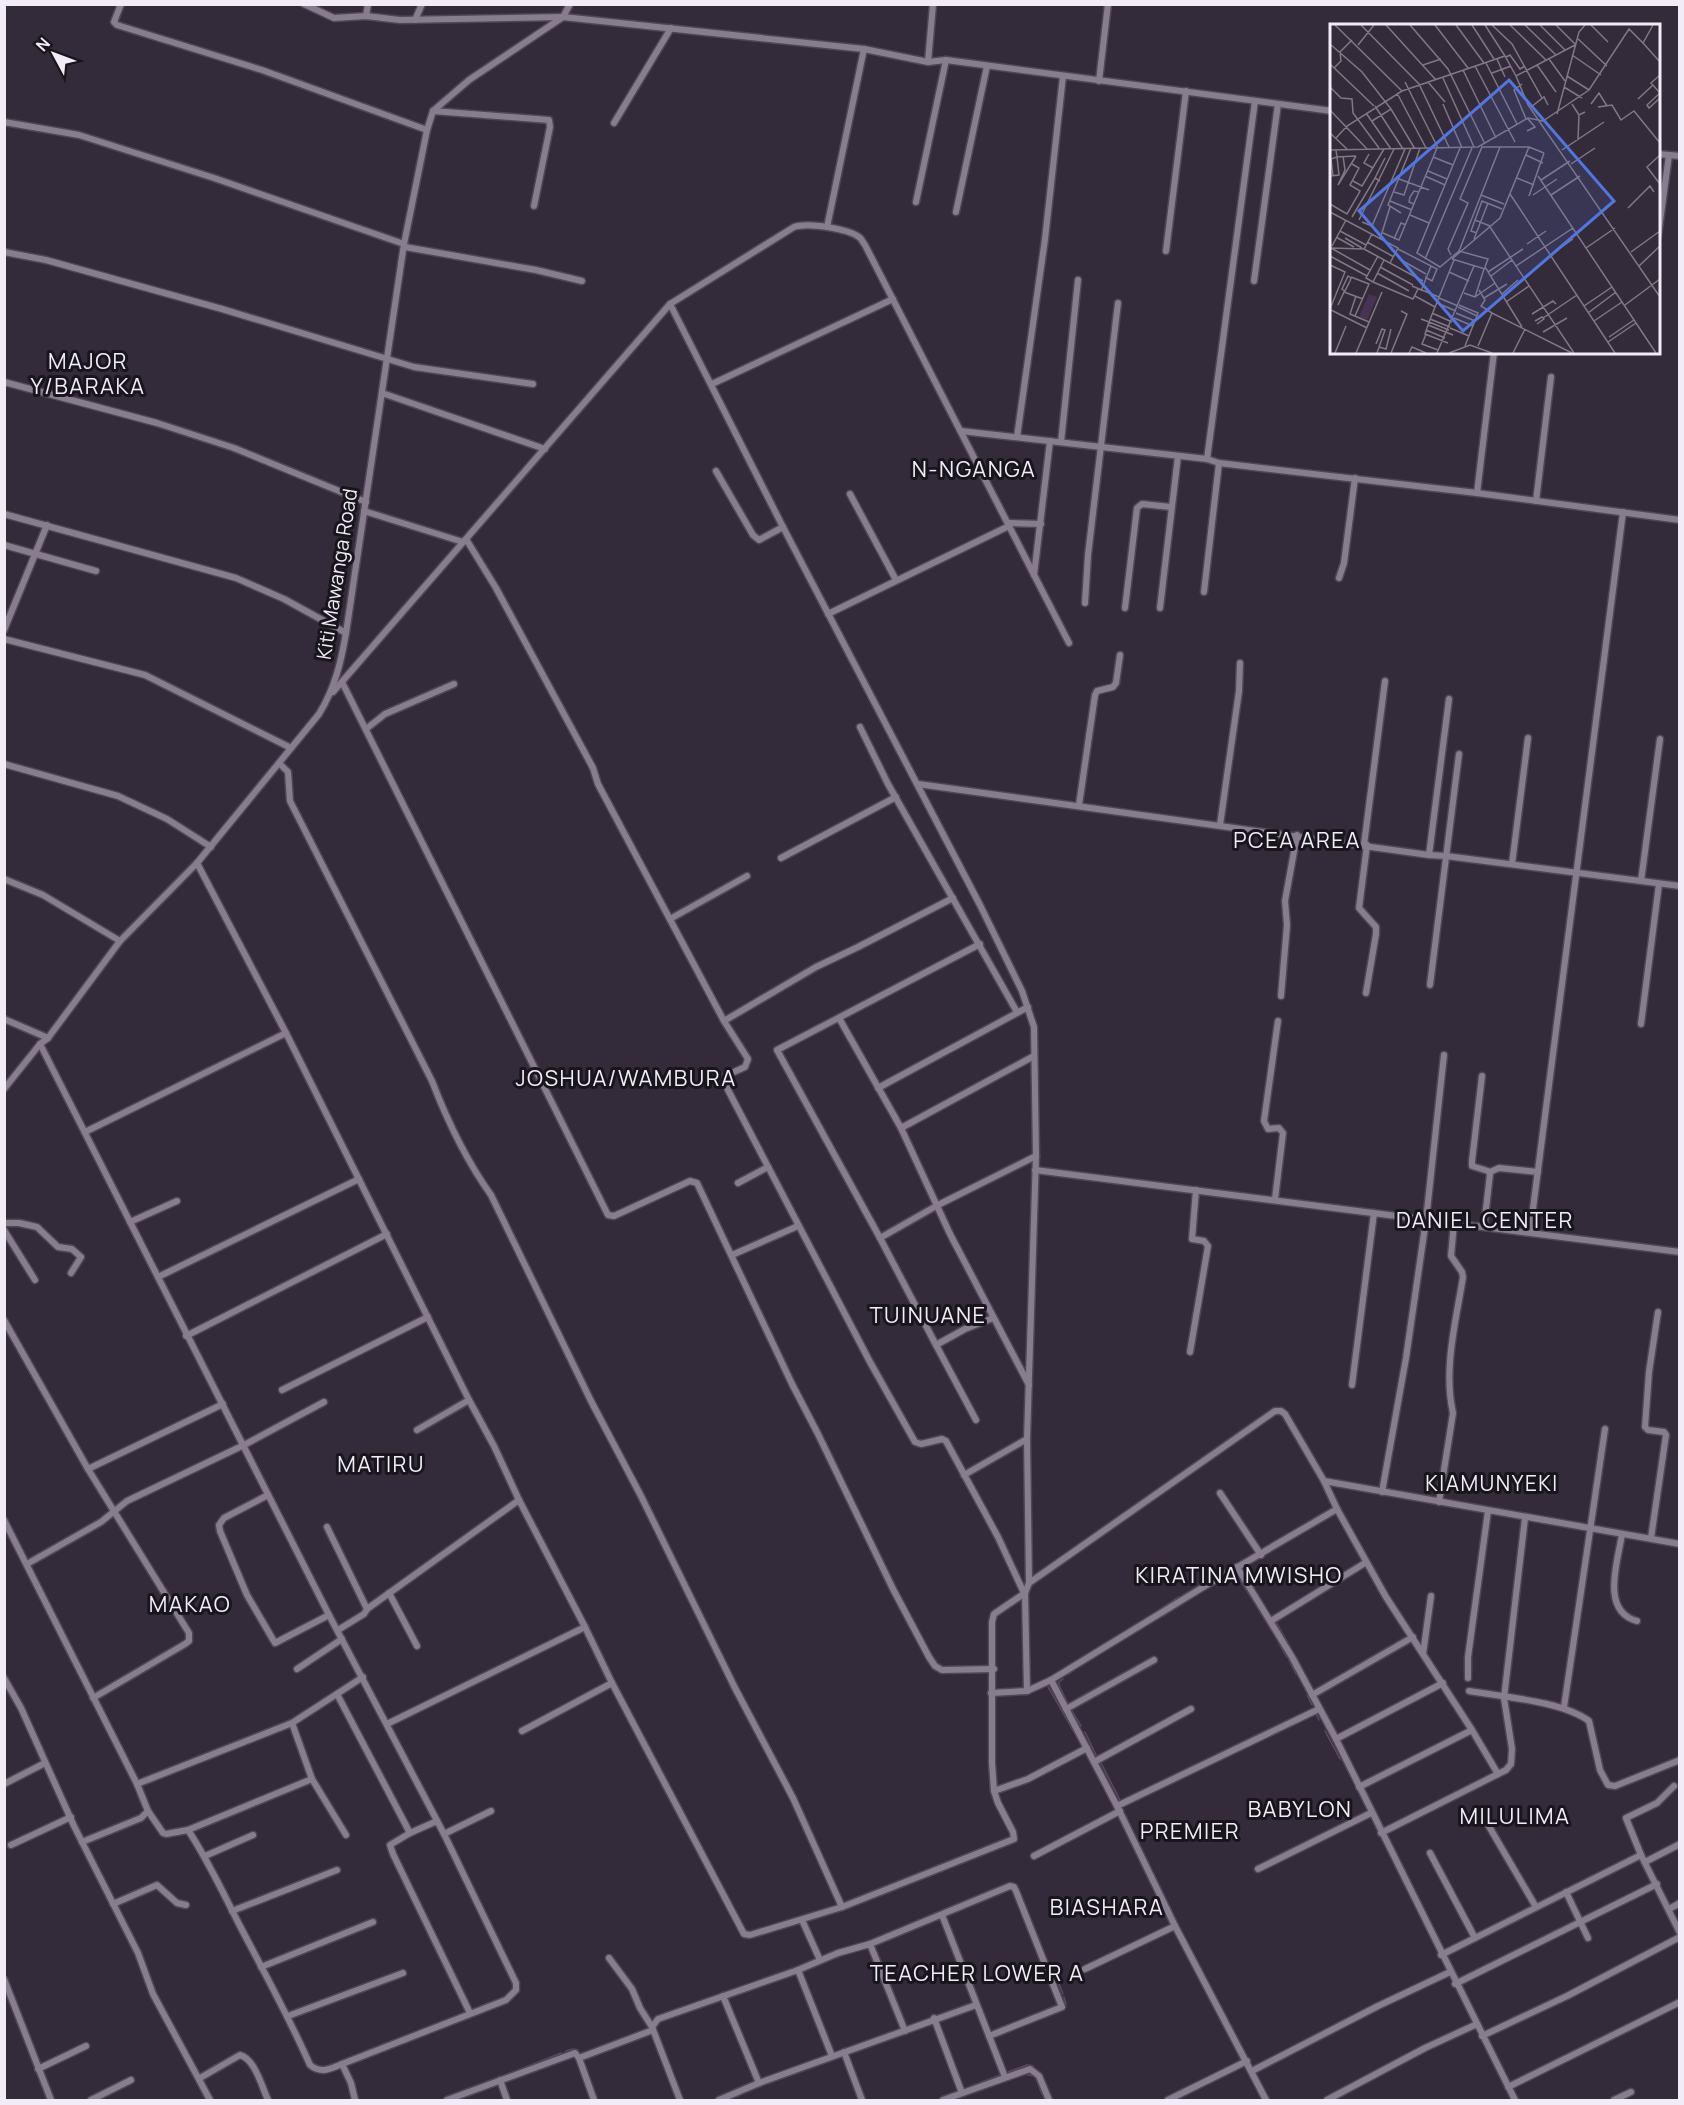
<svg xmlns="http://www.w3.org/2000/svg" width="1684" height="2105" viewBox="0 0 1684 2105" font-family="Manrope,sans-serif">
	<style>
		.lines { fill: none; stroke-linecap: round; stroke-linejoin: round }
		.stream { stroke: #5d496a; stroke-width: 1.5 }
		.street-casing { stroke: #4e4754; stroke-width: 9 }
		.street { stroke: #877d8f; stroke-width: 6 }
		.labels { text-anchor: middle; stroke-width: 6; stroke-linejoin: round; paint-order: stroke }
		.street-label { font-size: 20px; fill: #f1ecf6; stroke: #19151c }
		.neighbourhood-label { font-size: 21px; letter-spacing: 1.5px; fill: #f1ecf6; stroke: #19151c }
		.quarter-label { font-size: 22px; letter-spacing: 1.5px; fill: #f1ecf6; stroke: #19151c }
		.inset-road { fill: none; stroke: #807885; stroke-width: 1.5 }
		.view { fill: #5276e0; fill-opacity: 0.15; stroke: #5276e0; stroke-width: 3 }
		.inset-edge { fill: none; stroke: #f1ecf6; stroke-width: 3 }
	</style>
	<rect width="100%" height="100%" fill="#342b3a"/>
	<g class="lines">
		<!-- stream -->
		<g class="stream">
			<path d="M1227,1570L1242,1561"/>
			<path d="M1238,1577L1279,1641"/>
			<path d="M1183,1595L1198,1587"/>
			<path d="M1192,1597L1232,1574"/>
			<path d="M1159,1610L1179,1597"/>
			<path d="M1163,1616L1185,1602"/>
			<path d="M1275,1620L1299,1663"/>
			<path d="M1136,1631L1159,1618"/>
			<path d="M1280,1645L1287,1657"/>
			<path d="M1090,1653L1114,1638"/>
			<path d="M1289,1660L1296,1674"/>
			<path d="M1069,1674L1076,1668"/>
			<path d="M1063,1679L1059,1682V1685L1068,1704"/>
			<path d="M1048,1687L1082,1746"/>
			<path d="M1307,1695L1312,1705"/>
			<path d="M1072,1711L1081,1726"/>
			<path d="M1316,1714L1319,1720"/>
			<path d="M1325,1731L1340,1759"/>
			<path d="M1085,1732L1096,1755"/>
			<path d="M1101,1763L1120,1800"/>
			<path d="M1096,1773L1101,1782"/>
			<path d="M1107,1794L1115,1809"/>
			<path d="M1059,1984L1063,1994"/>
			<path d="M1064,1997L1066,2004"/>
			<path d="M566,2051L573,2049L578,2050"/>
			<path d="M521,2069L561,2053"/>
			<path d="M1008,2072L1027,2065L1033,2066"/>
			<path d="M1028,2075L1035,2076L1042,2094"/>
			<path d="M499,2077L517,2071"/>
			<path d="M490,2081L496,2078"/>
			<path d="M969,2087L1000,2075L999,2071"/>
			<path d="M464,2090L486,2082"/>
			<path d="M936,2100L941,2099"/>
		</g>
		<!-- street casing -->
		<g class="street-casing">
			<g id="street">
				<path d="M121,4L114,22L117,25L262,70L427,130"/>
				<path d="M304,4L334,18L366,16L400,20L563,17L864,49L928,62L946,60L1332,111"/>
				<path d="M366,16L368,4"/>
				<path d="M415,20L422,4"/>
				<path d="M928,62L933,4"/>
				<path d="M1099,81L1108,4"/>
				<path d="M433,111L549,120L550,127L534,206"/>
				<path d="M4,122L79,135L214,178L404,244"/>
				<path d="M614,123L671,28"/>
				<path d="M1658,154L1680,156"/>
				<path d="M916,202L946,60"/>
				<path d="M956,212L987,66"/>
				<path d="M827,227L864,49"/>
				<path d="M1658,236L1669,155"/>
				<path d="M405,247L536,270L582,281"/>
				<path d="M1166,251L1186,91"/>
				<path d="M4,252L46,260L222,309L414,367L533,384"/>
				<path d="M1254,281L1278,104"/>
				<path d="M670,304L783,527L980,905L1022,991L1034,1027L1036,1156L1027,1439L1029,1583L1025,1593L1027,1691"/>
				<path d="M4,382L157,423L234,448L366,502"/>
				<path d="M712,384L893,299"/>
				<path d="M382,393L545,449"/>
				<path d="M961,431L1207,459L1219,463L1477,493L1680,520"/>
				<path d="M1017,437L1045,239L1063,76"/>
				<path d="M1061,442L1078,280"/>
				<path d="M1207,459L1255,101"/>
				<path d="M716,471L753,535L759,540L783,527"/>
				<path d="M1477,493L1494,352"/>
				<path d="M850,494L896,580"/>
				<path d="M1536,501L1551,377"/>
				<path d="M364,511L463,542"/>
				<path d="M4,514L236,578L284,599L346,633"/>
				<path d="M1008,523L1041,524"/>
				<path d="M466,539L496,588L593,768L598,784L724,1021L748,1059L745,1067L725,1076L728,1090L870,1362L915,1442L921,1444L942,1439L946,1441L998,1537L1024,1593"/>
				<path d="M4,545L96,571"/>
				<path d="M1034,575L1050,441"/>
				<path d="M1339,578L1344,563L1355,478"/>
				<path d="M1204,592L1219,463"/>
				<path d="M1085,603L1088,555L1118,303"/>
				<path d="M1125,608L1137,508L1142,504L1171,507"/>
				<path d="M1160,608L1178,456"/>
				<path d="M828,614L1009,526"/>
				<path d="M4,630L47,525"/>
				<path d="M4,639L145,675L291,748"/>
				<path d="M342,682L608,1215L614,1216L690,1181L697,1183L792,1384L818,1434L893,1589L929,1657L935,1666L942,1670L994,1669"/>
				<path d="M333,692L670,304L794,227C808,222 848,229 859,237C862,239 863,243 865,245L1069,643"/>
				<path d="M860,727L888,784L1017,1012"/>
				<path d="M366,729L385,714L454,684"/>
				<path d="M279,763L288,772L290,801L432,1081C447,1120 466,1160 491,1195L591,1401L641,1496L735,1688L793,1798L842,1907"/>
				<path d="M4,764L118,796L167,819L211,847"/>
				<path d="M918,784L1429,855L1446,856L1680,886"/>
				<path d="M1079,805L1095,695L1097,691L1113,687L1116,683L1120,655"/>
				<path d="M1220,825L1239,691L1240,663"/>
				<path d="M1364,845L1385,681"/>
				<path d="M1429,855L1449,699"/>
				<path d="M781,858L896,797"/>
				<path d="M197,863L286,1033L469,1400L494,1446L519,1500L585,1627L612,1683L744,1934L750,1935L842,1907L1014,1839L1013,1832L998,1803L994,1791L992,1763V1622L994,1614L1025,1593"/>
				<path d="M1512,864L1528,738"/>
				<path d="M4,879L43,895L120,941"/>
				<path d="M1641,881L1660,739"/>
				<path d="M670,919L747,876"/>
				<path d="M1430,985L1459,754"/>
				<path d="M1366,993L1376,934V927L1359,908L1367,845"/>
				<path d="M1281,996L1287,925L1285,901L1297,835"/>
				<path d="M839,1018L901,1128L950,1234L1029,1385"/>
				<path d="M4,1019L48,1038"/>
				<path d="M724,1021L816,967L858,947L953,898"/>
				<path d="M1641,1024L1659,884"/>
				<path d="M40,1044L329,1615L444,1834L516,1983V1990L506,2000L342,2064C330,2069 321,2074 310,2065C289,2017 264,1972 240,1926C223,1893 208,1860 188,1830"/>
				<path d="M1482,1076L1472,1161V1166L1488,1171L1490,1174L1484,1226"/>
				<path d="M878,1088L1028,1007"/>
				<path d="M4,1089L40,1044L48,1038L120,941L197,863L319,714C335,688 341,662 346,633L404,244L427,130L433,111L469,80L563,17L570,4"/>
				<path d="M901,1128L1034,1056"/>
				<path d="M85,1132L286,1033"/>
				<path d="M1035,1170L1680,1252"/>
				<path d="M1490,1172L1499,1168L1538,1172"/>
				<path d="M738,1183L768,1167"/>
				<path d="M1275,1199L1283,1133L1279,1128L1268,1129L1264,1121L1278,1021"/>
				<path d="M130,1222L177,1201"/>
				<path d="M4,1223H19L37,1227L58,1247L72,1249L81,1257L71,1273"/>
				<path d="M4,1230L35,1280"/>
				<path d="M1530,1232L1623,512"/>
				<path d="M880,1238L777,1050L980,944"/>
				<path d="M732,1255L798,1226"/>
				<path d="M158,1277L359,1179"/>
				<path d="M993,1318L965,1329L936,1345L880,1238L938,1205L1036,1156"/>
				<path d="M4,1320L88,1469L189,1633V1641L185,1644L93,1698"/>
				<path d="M186,1336L387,1234"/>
				<path d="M936,1345L976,1420"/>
				<path d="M1190,1352L1208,1246L1204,1241L1192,1239L1196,1190"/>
				<path d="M1352,1385L1374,1213"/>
				<path d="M282,1390L428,1317"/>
				<path d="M417,1430L469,1400"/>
				<path d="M88,1469L223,1404"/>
				<path d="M964,1475L1027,1439"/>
				<path d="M1324,1481L1680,1544"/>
				<path d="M1382,1492L1406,1358L1426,1220L1444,1055"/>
				<path d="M1220,1493L1261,1555"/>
				<path d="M268,1495L224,1518L219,1525L220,1531L247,1595L275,1643L329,1615"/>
				<path d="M1439,1502L1453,1413C1443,1369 1456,1321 1463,1277L1462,1272L1451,1256L1454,1223"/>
				<path d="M1337,1509L1386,1597L1472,1730L1498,1774L1381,1833"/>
				<path d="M4,1520L137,1784L148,1811L163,1833L166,1834L188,1830L312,1779"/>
				<path d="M327,1527L367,1609L364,1614L338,1630"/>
				<path d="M1622,1534C1618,1561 1600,1611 1637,1621"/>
				<path d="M1651,1538L1666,1435L1664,1432L1648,1430L1645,1427L1649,1372L1658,1312"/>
				<path d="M27,1564L101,1522L127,1501L244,1445L324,1402"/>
				<path d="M1237,1567L1292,1657L1336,1739L1515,2100"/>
				<path d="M389,1593L417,1646"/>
				<path d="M367,1609L519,1500"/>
				<path d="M1271,1621L1365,1563"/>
				<path d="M1423,1654L1431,1596"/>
				<path d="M297,1669L342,1639"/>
				<path d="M4,1678L21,1708L74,1826L138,1953L153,1994L210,2100"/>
				<path d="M1468,1678V1657L1488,1511"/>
				<path d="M1051,1680L1117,1806L1175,1926L1266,2100"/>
				<path d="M1469,1691C1503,1697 1562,1701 1589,1721L1600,1770L1608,1785L1615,1786L1680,1760"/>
				<path d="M991,1693L1027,1691L1051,1680L1205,1586L1337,1509L1324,1481L1285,1414L1281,1411H1275L1029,1583"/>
				<path d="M337,1694L410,1833"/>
				<path d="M1312,1695L1413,1637"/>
				<path d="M1564,1707L1605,1429"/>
				<path d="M1066,1709L1154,1660"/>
				<path d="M292,1723L312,1779L346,1835"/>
				<path d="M387,1724L585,1627"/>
				<path d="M522,1731L612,1683"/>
				<path d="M1336,1739L1443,1683"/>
				<path d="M1094,1762L1191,1709"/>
				<path d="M1498,1774L1506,1770L1511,1764L1512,1749L1504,1698L1525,1518"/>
				<path d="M4,1784L45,1763"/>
				<path d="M137,1784L292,1723L363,1677"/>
				<path d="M1359,1787L1472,1730"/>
				<path d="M994,1791L1028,1779L1087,1748"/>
				<path d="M1117,1806L1319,1709"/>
				<path d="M437,1821L410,1833L390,1845L393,1854L470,2013"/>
				<path d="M1487,1823L1536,1907"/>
				<path d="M444,1834L491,1811"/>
				<path d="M82,1842L141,1818L148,1811"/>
				<path d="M11,1845L71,1817"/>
				<path d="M1430,1853L1475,1938"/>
				<path d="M1641,1855L1626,1818L1657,1803L1674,1786"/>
				<path d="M205,1856L253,1835"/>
				<path d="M1034,1856L1120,1811"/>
				<path d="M1645,1862L1680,1844"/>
				<path d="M1258,1869L1371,1813"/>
				<path d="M1566,1892L1588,1938"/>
				<path d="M113,1904L157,1885L177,1903L186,1905"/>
				<path d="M1669,1909L1680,1903"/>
				<path d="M232,1911L337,1870"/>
				<path d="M942,1915L1005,2077"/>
				<path d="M802,1920L820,1960"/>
				<path d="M870,1944L905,2031"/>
				<path d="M1441,1955L1641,1855L1680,1933"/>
				<path d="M609,1958L632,1989L640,2008L652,2027"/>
				<path d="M261,1967L373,1922"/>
				<path d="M1085,1969L1175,1926"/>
				<path d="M798,1970L832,2056"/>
				<path d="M4,1979L51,2100"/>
				<path d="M1455,1984L1657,1884"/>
				<path d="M723,1996L759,2083"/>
				<path d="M288,2016L403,1973"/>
				<path d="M934,2018L962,2093"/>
				<path d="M1482,2036L1567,1996L1680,1937"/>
				<path d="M844,2052L862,2100"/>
				<path d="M579,2058L653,2030"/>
				<path d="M342,2064L351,2083L355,2100"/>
				<path d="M38,2069L86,2046"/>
				<path d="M1252,2071L1378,2006L1450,1972"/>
				<path d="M200,2078L240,2055C255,2059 262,2087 268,2100"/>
				<path d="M500,2080L507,2100"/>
				<path d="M1508,2087L1680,2002"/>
				<path d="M91,2100L131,2080"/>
				<path d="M447,2100L575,2053L579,2058L594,2100"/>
				<path d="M680,2100L652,2027L658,2019L798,1970L838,1953L870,1944L1010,1886L1014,1887L1016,1891L1062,2007L989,2036"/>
				<path d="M719,2100L759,2083L976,2005"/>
				<path d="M943,2100L1030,2069L1039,2076L1049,2100"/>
				<path d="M1168,2100L1247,2061"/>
				<path d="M1327,2100L1425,2048L1477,2024"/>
				<path d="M1614,2100L1631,2092"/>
			</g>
		</g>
		<!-- street -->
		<use href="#street" class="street"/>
	</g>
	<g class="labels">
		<!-- street labels -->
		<g class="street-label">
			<text transform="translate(337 574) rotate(-81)" y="7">Kiti Mawanga Road</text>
		</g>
		<!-- neighbourhood labels -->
		<g class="neighbourhood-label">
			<text x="1492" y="1491">KIAMUNYEKI</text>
		</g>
		<!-- quarter labels -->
		<g class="quarter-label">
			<text x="88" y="369">MAJOR<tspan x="88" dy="25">Y/BARAKA</tspan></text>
			<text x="974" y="477">N-NGANGA</text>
			<text x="1297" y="848">PCEA AREA</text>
			<text x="626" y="1086">JOSHUA/WAMBURA</text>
			<text x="1485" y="1228">DANIEL CENTER</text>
			<text x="928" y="1323">TUINUANE</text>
			<text x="381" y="1472">MATIRU</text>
			<text x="1239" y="1583">KIRATINA MWISHO</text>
			<text x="190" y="1612">MAKAO</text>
			<text x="1300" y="1817">BABYLON</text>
			<text x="1515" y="1824">MILULIMA</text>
			<text x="1190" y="1839">PREMIER</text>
			<text x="1107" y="1915">BIASHARA</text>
			<text x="977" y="1981">TEACHER LOWER A</text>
		</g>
	</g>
	<!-- overview -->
	<g transform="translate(1330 24)">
		<rect width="330" height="330" fill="#342b3a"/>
		<path d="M39,270L47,273L37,296L29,293Z" fill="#463454"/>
		<path class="inset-road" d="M5,1L72,67M31,1L89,60L119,123M56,1L106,56M80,1L118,45L155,120M105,1L138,44M126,1L154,39M142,1L164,35M155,1L175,32M162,1L182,20L212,74M180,1L216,36M195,1L226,31M210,1L235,26M226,1L245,20M261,1L278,18M247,14L277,42M313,19L330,38M0,20L32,48L61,85M28,21L44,1M242,31L271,51M176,33L180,31L190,45L195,42M167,35L175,53M219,35L235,57M156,39L187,100M0,40L44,82M93,41L111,35M207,41L226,68M145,42L185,118M4,44L11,37L10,28L22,16M133,46L166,114M162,49L181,42M330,51L321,59L330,69L317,81L319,84L330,74M186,52L198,81L330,273M237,52L259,66M113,54L144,123M75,58L108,124M98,58L115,78M192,60L184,66L196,95M0,63L11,74L22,75L23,89L49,124M234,63L252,74M67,69L96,124M308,75L323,61M113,80L132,124M242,80L249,91L255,88M261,80L269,69L277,82M45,82L73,125M201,83L214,73L218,81M268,83L282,81L291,96L304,87L330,119M0,86L37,125M36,89L61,125M227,90L249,8L255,1M42,97L61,85L85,125M213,97L259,66L299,5L313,19L323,1M197,107L205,103L198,95M0,109L17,125M6,114L17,102L72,67L175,32L186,52L245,21M248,116L249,91M151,123H199L214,129M130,124L87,229L110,243L129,227L170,123M0,126L148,123L198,94L213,97M232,126L274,98M39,130L34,139L43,144M196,131L213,139M330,131L317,143L330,160M13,132L15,146L8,161L26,132M103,133L123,141M241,140L265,124M98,147L117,155M0,152L9,151L7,133L26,132M3,152L1,135L7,133L6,126M95,152L115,161M208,152L326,329M45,154L55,134M187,154L204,161M69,155L99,166M211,156L240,137M23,157L32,162L54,125M64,168L74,171L90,124M180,170L285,329M151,171L174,180M203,171L227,155M221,171L250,152M199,172L214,129M60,177L82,186M0,180L17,190L28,171L30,167L20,161L29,144L22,140M84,180L79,178L80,173L84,167L89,168M298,184L320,162L324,168M0,188L68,224L60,239M71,189L58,181L81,124M80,191L99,199M22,193L45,154L50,157M29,196L64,125M145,196L152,177L172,185M32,198L42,202L75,125M160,203L244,329M10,207L36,221M53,209L69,216L107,124M147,209L141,207L145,196L160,202M6,213L24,223M15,214L32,224M50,215L60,183M64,215L71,199L76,201M144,215L158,179M37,218L64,233M197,220L216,207M2,222L16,196M1,224L34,225L42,210M1,224L40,246M256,224L285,204M34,225L93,257M68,225L107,245L102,257L95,253M129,227L158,235L155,243L192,303M301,228L330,207M121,231L118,225L138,179L130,175L152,123M220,231L243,215M0,232L37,252M95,235L142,124M122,235L170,194L199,123M122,235L155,245M54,236L43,258L83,275L88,265M71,236L96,250M0,241L15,248L0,285M186,242L243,204M309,242L330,222M50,243L83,261M119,248L139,257M158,248L193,225M47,249L79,267M161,252L182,236M21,253L39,260L25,292M43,258L36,254L48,232M82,262L109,273M149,266L155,276L151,282L162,289M91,267L101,242M15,268V267L20,257L21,254L18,252L12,265L15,267M134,269L145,273L154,245M172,270L188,256M26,272L20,290L39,298M85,272L105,283M145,273L165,259M109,274L128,282M154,274L177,260M176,278L199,262M107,279L126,287M8,281L14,268L33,275M129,281L148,289L135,322M295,281L330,255M254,282L282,263M128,283L147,292M1,286L37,304M102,289L122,298M126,289L145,297M258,289L286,268M202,290L223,277L226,280M124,294L143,302M213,294L247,271M91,295L99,298L95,310L118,319M100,295L120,303M205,297L212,293L214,295L207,300M264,297L292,278M98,301L123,311M120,304L139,312M96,306L115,314M119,306L99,298L124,236M213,308L237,294M96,310L92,320L108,326M279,313L304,296M278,318L306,299M46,320L52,305L55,306L47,329M148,322L162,289L242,329M49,323L56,325L61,305M5,329L16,302M26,329L52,268M61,329L77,290L71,287M79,329L82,323L96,329M107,329L144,242M119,329L140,321L162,329M183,329L195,305"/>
		<path class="view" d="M179,56L284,177L133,307L29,187Z"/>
		<rect width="330" height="330" class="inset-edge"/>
	</g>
	<!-- border -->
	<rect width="1684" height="2105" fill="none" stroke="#f1ecf6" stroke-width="12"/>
	<!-- north arrow -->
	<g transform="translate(54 54) rotate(311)" stroke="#19151c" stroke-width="4.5" paint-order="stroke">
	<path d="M0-4.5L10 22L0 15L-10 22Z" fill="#f1ecf6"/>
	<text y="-9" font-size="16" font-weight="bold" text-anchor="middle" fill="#f1ecf6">N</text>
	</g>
</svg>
